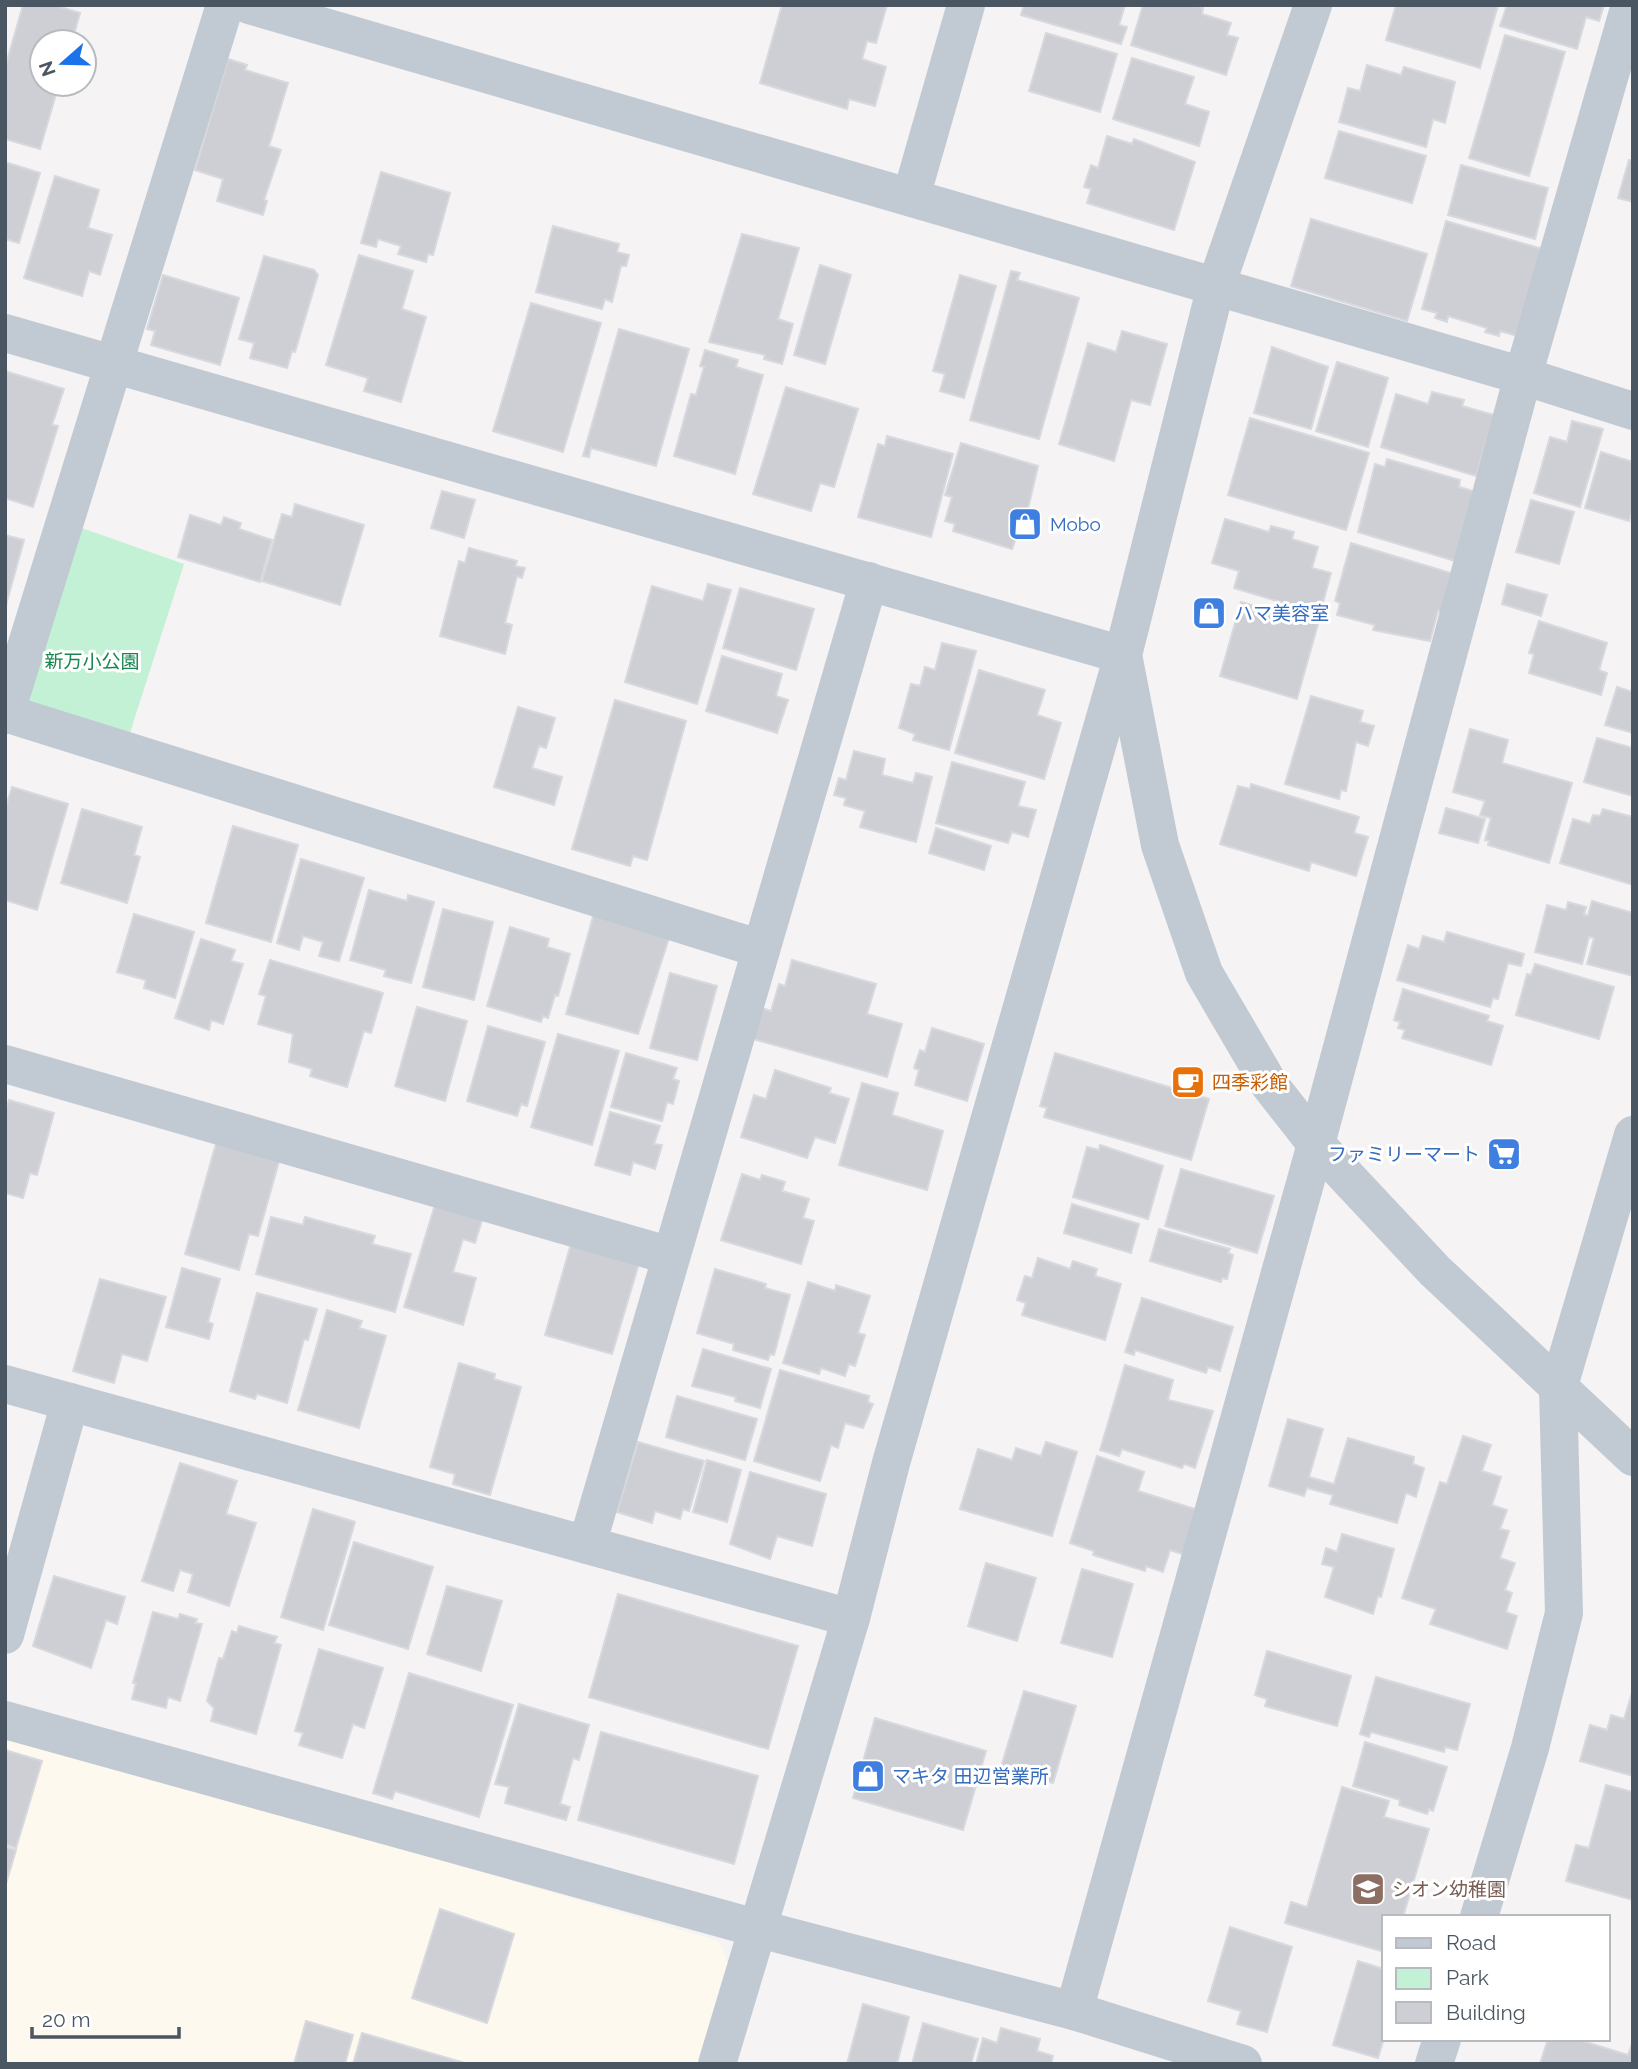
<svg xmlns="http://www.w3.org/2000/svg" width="1638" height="2069" viewBox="0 0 1638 2069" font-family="Raleway,'Noto Sans JP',sans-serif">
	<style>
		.commercial { fill: #fdf9ef }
		.green { fill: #c3f1d5 }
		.building { fill: #cdcfd5; stroke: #d7d9de; stroke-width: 2 }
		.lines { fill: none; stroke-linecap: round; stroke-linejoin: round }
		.minor { stroke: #c1cad2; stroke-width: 38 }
		.labels { text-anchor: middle; stroke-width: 6; stroke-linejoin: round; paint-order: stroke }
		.shop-label { font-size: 19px; fill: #366cbe; stroke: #fff; text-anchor: start }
		.park-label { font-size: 19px; fill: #17864f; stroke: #fff }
		.food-label { font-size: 19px; fill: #c56008; stroke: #fff; text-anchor: start }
		.education-label { font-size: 19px; fill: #785e54; stroke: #fff; text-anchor: start }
	</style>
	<rect width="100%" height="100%" fill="#f5f3f3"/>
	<!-- commercial -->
	<path class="commercial" d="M17,1737L719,1941L729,1966L701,2064H5V1743Z"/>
	<!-- green -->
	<path class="green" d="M76,526L184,564L128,739L16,701Z"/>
	<!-- building -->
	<g class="building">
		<path d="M23,5H54L80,13L72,42H42V84H59L40,149L5,139V68Z"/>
		<path d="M782,5H887L876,43L867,41L862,59L886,67L875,106L849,99L847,109L760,83Z"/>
		<path d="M1024,5H1125L1119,25L1127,27L1121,44L1021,15Z"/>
		<path d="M1143,5H1195L1203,8L1202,14L1231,23L1227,35L1238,38L1226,75L1131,45Z"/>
		<path d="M1396,5H1498L1480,68L1386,40Z"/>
		<path d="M1507,5H1604L1599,21L1586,17L1577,49L1500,26Z"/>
		<path d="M1046,33L1117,54L1100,112L1029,91Z"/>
		<path d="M1505,35L1565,52L1529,176L1469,158Z"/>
		<path d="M1132,58L1194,77L1185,104L1209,112L1199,146L1113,119Z"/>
		<path d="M228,59L247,65L245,70L288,83L269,146L281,150L264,200L267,201L263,215L217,201L223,179L195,170Z"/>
		<path d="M1367,65L1401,75L1404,67L1455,82L1445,123L1433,119L1426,147L1339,122L1348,88L1360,91Z"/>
		<path d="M1339,131L1426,156L1412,203L1325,178Z"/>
		<path d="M1107,136L1132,144L1134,139L1195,162L1174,230L1087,203L1091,189L1084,187L1091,165L1098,168Z"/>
		<path d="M1629,160L1633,161V202L1618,198Z"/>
		<path d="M5,162L40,173L19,243L5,239Z"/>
		<path d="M1461,165L1548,188L1535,239L1448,215Z"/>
		<path d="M381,172L450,193L433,255L428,254L426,262L398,254L401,246L378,239L376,247L361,243Z"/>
		<path d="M55,176L99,190L88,228L112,235L100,275L89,271L82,296L24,278Z"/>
		<path d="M1311,219L1427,254L1407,321L1291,286Z"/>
		<path d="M1446,221L1553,252L1521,337L1500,331L1499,336L1485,332L1487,328L1448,316L1447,322L1435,318L1437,313L1422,309Z"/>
		<path d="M553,226L619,244L617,252L629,255L626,266H621L612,302L605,299L602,309L536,292Z"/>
		<path d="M742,234L799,248L778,319L793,324L782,364L764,359L765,355L709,342Z"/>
		<path d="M359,255L413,271L402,309L426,317L401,402L364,391L368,378L326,365Z"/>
		<path d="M264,256L314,270L318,275L295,352L292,351L287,368L250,358L254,343L239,339Z"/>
		<path d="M820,265L851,275L825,364L794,355Z"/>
		<path d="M1011,271L1020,273L1017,280L1079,298L1039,439L970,420Z"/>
		<path d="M163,275L239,298L220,365L151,345L155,331L147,329Z"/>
		<path d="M960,275L996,286L964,398L940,391L945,374L933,371Z"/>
		<path d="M531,303L601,323L563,452L493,431Z"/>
		<path d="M619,329L689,349L656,466L591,448L589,457L583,456Z"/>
		<path d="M1122,331L1167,344L1150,405L1131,400L1114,461L1059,444L1088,343L1116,352Z"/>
		<path d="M1272,347L1328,367L1311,429L1254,413Z"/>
		<path d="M705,350L738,360L736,367L763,375L735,474L674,456L691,394L696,395L704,367L700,366Z"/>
		<path d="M1337,362L1388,378L1368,447L1316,431Z"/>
		<path d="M5,371L64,389L52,425L58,426L33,507L5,498Z"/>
		<path d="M786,387L858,409L834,487L820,483L811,511L753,494Z"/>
		<path d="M1432,392L1464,400L1462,406L1494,415L1476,476L1381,447L1396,394L1428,404Z"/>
		<path d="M1250,418L1369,453L1346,530L1228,495Z"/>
		<path d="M1572,421L1603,429L1580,507L1534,493L1550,437L1567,442Z"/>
		<path d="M887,436L953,454L931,537L858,517L878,444L885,446Z"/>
		<path d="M961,443L1038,466L1021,539L1016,538L1012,549L953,531L955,524L945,521L952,497L945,495Z"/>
		<path d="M1601,452L1633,462V508L1629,521L1585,508Z"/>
		<path d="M1387,459L1460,480L1459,487L1473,491L1465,564L1358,532L1375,464L1385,467Z"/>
		<path d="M442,491L475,500L464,538L431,528Z"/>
		<path d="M1531,500L1574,512L1559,564L1516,552Z"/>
		<path d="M295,504L364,525L340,605L262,581L282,514L292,517Z"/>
		<path d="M190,515L221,525L224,517L241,523L239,529L272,540L260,582L178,557Z"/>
		<path d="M1225,519L1269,532L1271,526L1294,532L1292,539L1318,547L1312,568L1331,573L1320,614L1234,588L1239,571L1212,563Z"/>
		<path d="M5,535L24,540L6,605H5Z"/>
		<path d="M1351,543L1457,575L1446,613L1438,611L1430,641L1373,630L1375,625L1337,615L1340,603L1335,601Z"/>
		<path d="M469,548L517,561L515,566L525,568L522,578L517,576L505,623L512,625L505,654L440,636L459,561L465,563Z"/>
		<path d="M708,584L731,590L697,704L625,682L652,586L703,601Z"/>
		<path d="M1507,584L1547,595L1541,616L1502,604Z"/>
		<path d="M740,588L814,609L796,670L723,648Z"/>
		<path d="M1241,602L1318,624L1297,699L1220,676Z"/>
		<path d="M1539,621L1607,643L1599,670L1607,673L1601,695L1529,673L1534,654L1529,653Z"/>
		<path d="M942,643L976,651L949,750L913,740L915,734L899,728L911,684L920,686L925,667L935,670Z"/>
		<path d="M722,656L782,674L776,696L788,700L777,733L706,711Z"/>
		<path d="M979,670L1045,690L1037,715L1061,723L1044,779L955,753Z"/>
		<path d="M1617,687L1633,692V733L1605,725Z"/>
		<path d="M1311,696L1363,711L1360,722L1374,726L1368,746L1356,742L1346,791L1341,790L1339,799L1285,784Z"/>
		<path d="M615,700L686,721L647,860L633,856L630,866L572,849Z"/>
		<path d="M518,707L555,718L546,748L539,746L532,768L562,777L554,805L494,787Z"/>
		<path d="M1470,729L1508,740L1502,763L1572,783L1549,863L1488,845L1489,841L1485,840L1491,818L1480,815L1485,801L1453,792Z"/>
		<path d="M1597,738L1633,748V796L1584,782Z"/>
		<path d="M854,751L885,759L882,775L913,783L916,773L932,777L916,842L860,827L865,811L844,805L846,798L834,795L839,778L846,780Z"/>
		<path d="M952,762L1025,782L1018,806L1036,810L1028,837L1012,832L1008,843L936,823Z"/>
		<path d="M1251,784L1359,817L1354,833L1368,837L1356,876L1311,862L1309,871L1220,844L1238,786L1250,789Z"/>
		<path d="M12,787L68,804L37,910L5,900V810Z"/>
		<path d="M1446,808L1485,819L1478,843L1439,833Z"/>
		<path d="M82,809L142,827L134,855L140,857L127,903L61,883Z"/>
		<path d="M1603,809L1633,817V885L1560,863L1573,819L1590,824L1593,815L1600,816Z"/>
		<path d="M233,826L298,845L271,942L206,923Z"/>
		<path d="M936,828L991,846L984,870L929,853Z"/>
		<path d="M301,859L364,878L339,961L319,956L323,942L303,936L299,950L277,943Z"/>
		<path d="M369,890L407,901L408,895L434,902L411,983L384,976L386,970L350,960Z"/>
		<path d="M1592,901L1633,913V976L1587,964L1594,938L1589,937L1582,964L1535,952L1547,905L1566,910L1568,902L1586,907L1584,915H1588Z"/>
		<path d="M443,909L493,922L474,1000L423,987Z"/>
		<path d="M594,913L670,935L638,1034L566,1014Z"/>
		<path d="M134,914L194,932L175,998L144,988L146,980L117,972Z"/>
		<path d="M510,927L549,939L547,947L570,954L558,996L555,995L548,1018L543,1016L541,1022L487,1006Z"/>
		<path d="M1447,932L1524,954L1521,966L1508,963L1498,999L1493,998L1490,1007L1397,980L1408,945L1419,949L1423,936L1444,942Z"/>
		<path d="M201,939L235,950L231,961L243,964L223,1024L211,1020L209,1030L175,1018Z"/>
		<path d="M270,960L383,993L371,1033L364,1031L347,1087L310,1076L312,1069L289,1062L293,1034L258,1024L266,996L259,994Z"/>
		<path d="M792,960L876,984L867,1014L902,1024L887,1077L753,1039L762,1008L771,1011L779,984L785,986Z"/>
		<path d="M1535,964L1614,987L1599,1039L1516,1015L1527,974L1531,975Z"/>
		<path d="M670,973L717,986L697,1060L650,1048Z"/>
		<path d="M1403,989L1489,1016L1487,1021L1503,1026L1491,1065L1402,1038L1405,1030L1398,1028L1400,1022L1394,1020Z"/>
		<path d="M417,1007L467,1021L445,1101L395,1086Z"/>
		<path d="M488,1026L545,1042L527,1106L521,1104L517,1116L467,1101Z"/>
		<path d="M932,1028L984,1044L967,1101L915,1085L919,1070L914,1068L920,1050L925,1052Z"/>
		<path d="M558,1034L619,1051L592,1145L531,1127Z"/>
		<path d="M626,1053L677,1068L673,1079L679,1081L673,1104L667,1102L662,1121L611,1107Z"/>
		<path d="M1055,1053L1209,1099L1191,1160L1044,1117L1047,1108L1040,1106Z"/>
		<path d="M775,1070L831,1088L829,1093L849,1099L835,1143L815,1137L807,1158L741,1137L754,1095L766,1099Z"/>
		<path d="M862,1083L898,1093L892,1115L943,1131L927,1190L839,1165Z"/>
		<path d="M9,1100L54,1113L37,1175L30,1173L23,1198L5,1193V1111Z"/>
		<path d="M610,1112L660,1126L654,1144L662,1145L655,1169L633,1162L630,1175L595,1165Z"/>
		<path d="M217,1140L280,1158L258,1236L249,1234L239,1270L185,1254Z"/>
		<path d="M1100,1145L1163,1166L1148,1219L1073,1197L1087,1147L1099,1150Z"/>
		<path d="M1181,1169L1274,1196L1257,1253L1165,1226Z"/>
		<path d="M742,1174L760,1180L762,1175L785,1182L782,1191L809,1199L803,1218L814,1221L801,1264L721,1240Z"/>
		<path d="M437,1198L487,1204L475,1243L463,1239L453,1272L476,1278L463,1325L404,1307Z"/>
		<path d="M1072,1204L1139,1224L1131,1253L1064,1233Z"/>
		<path d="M271,1217L303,1225L305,1217L375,1236L372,1244L411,1254L395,1312L256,1274Z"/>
		<path d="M1159,1229L1230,1249L1228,1253L1233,1255L1227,1279L1222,1278L1221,1282L1150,1261Z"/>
		<path d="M572,1240L640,1260L612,1354L545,1335Z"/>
		<path d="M1038,1258L1070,1269L1073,1261L1097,1269L1095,1276L1121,1284L1105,1340L1022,1315L1026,1303L1017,1300L1025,1276L1032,1278Z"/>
		<path d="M182,1268L220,1279L208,1322L213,1324L209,1339L166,1327Z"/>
		<path d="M715,1269L766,1284L765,1288L790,1295L774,1355L770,1354L768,1360L733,1350L734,1344L697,1333Z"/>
		<path d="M100,1279L166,1297L147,1361L122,1354L114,1383L73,1371Z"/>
		<path d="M808,1282L835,1291L836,1285L870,1296L858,1333L865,1335L855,1366L849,1364L845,1376L821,1368L819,1374L783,1363Z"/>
		<path d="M257,1293L317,1309L308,1340L304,1339L287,1403L257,1394L255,1399L230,1391Z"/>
		<path d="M1142,1298L1233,1327L1220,1371L1208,1367L1206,1373L1135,1350L1134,1355L1125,1352Z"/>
		<path d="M327,1310L362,1321L359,1328L386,1336L359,1428L298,1410Z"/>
		<path d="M703,1349L771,1369L760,1408L735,1401L736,1397L692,1386Z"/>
		<path d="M459,1363L495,1374L494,1379L521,1387L490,1495L453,1484L455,1474L430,1467Z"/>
		<path d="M1125,1365L1173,1380L1168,1400L1213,1411L1195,1468L1184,1464L1182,1468L1122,1449L1119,1456L1100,1450Z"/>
		<path d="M780,1370L869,1396L868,1402L873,1404L863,1428L845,1423L838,1448L831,1445L820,1481L754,1461Z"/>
		<path d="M677,1396L757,1419L745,1460L666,1437Z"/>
		<path d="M1288,1419L1323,1429L1309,1477L1334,1484L1348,1438L1414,1457L1413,1464L1424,1468L1416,1497L1406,1493L1397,1523L1330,1504L1333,1495L1307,1488L1304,1496L1269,1486Z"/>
		<path d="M1463,1436L1491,1445L1482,1471L1501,1477L1492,1505L1507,1510L1500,1529L1509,1531L1500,1558L1515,1563L1505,1590L1512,1593L1506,1612L1517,1616L1507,1649L1430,1624L1436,1609L1402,1598L1440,1482L1447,1484Z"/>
		<path d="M638,1442L704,1461L689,1511L683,1509L680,1519L655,1511L652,1523L617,1512Z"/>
		<path d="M1046,1442L1077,1452L1052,1536L960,1509L978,1449L1012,1460L1016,1448L1041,1456Z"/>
		<path d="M1097,1456L1144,1472L1138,1491L1201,1511L1188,1556L1170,1550L1163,1572L1146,1566L1145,1571L1093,1555L1094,1551L1070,1543Z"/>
		<path d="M707,1460L741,1470L727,1522L693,1512Z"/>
		<path d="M180,1463L237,1481L226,1514L256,1523L229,1606L188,1592L193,1574L180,1570L173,1591L142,1581Z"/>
		<path d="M750,1472L826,1494L812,1546L777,1536L770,1559L730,1544Z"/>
		<path d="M313,1509L355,1522L323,1630L281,1617Z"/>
		<path d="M1342,1534L1394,1549L1381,1597L1378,1596L1373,1614L1325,1597L1334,1567L1322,1564L1326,1548L1337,1552Z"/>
		<path d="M354,1542L433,1567L408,1649L329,1625Z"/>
		<path d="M986,1563L1036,1578L1017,1641L968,1626Z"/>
		<path d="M1082,1569L1133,1584L1112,1657L1061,1643Z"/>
		<path d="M54,1576L125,1597L117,1624L106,1620L91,1668L33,1646Z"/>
		<path d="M447,1586L502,1601L481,1671L427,1654Z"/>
		<path d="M618,1594L798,1646L768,1749L589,1697Z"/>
		<path d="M153,1612L178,1619L180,1614L197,1619L195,1623L202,1624L180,1701L168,1697L166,1708L132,1699L136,1683H133Z"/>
		<path d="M239,1626L277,1637L274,1643L281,1645L256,1734L211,1721L214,1708L207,1701L219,1658L223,1659L232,1631L237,1633Z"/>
		<path d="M319,1649L383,1668L364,1728L353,1724L342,1758L299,1745L303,1733L295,1731Z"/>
		<path d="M1267,1651L1351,1676L1337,1726L1265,1706L1267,1699L1255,1695Z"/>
		<path d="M409,1673L513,1705L479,1817L395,1791L392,1799L373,1793Z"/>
		<path d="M1376,1677L1470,1704L1457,1750L1445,1747L1444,1752L1371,1732L1369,1737L1360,1734Z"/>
		<path d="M1024,1691L1076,1706L1053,1783L1001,1767Z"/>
		<path d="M1632,1693L1633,1776L1580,1761L1590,1725L1607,1730L1611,1715L1624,1719Z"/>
		<path d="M519,1704L589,1725L579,1760L573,1758L560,1804L570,1807L566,1820L505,1803L509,1787L495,1784Z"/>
		<path d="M875,1718L986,1751L963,1830L853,1798Z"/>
		<path d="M601,1732L758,1776L734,1864L578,1820Z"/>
		<path d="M1365,1742L1447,1767L1433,1811L1429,1809L1427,1814L1399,1805L1400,1800L1353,1786Z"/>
		<path d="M5,1750L42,1761L16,1848L5,1844Z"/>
		<path d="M1606,1785L1633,1792V1900L1566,1881L1576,1845L1589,1848Z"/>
		<path d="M1342,1787L1389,1801L1384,1817L1429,1829L1403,1917H1384V1952L1285,1923L1291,1902L1307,1907Z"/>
		<path d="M5,1847L16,1850L5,1887Z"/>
		<path d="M440,1909L514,1934L487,2023L412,1998Z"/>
		<path d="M1230,1927L1292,1947L1267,2032L1237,2024L1241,2011L1208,2001Z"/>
		<path d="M1358,1961L1384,1969V2038L1378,2058L1333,2045Z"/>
		<path d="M863,2004L909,2017L897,2064H847Z"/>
		<path d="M306,2021L353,2035L345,2064H294Z"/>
		<path d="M923,2023L978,2039L971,2064H912Z"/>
		<path d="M1001,2028L1040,2039L1037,2051L1053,2056L1051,2064H976L983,2038L997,2043Z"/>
		<path d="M362,2033L468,2064H353Z"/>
		<path d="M1548,2039H1576L1628,2055L1633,2041V2064H1540Z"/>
	</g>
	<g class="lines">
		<!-- minor -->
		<g class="minor">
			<path d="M249,5L1523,376L1633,411"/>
			<path d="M911,197L966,5"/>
			<path d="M5,333L1123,655"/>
			<path d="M1124,660L1160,845L1204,973L1269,1084L1316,1144L1435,1271L1633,1457"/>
			<path d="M5,713L761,949"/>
			<path d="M5,715L225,5"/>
			<path d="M5,1064L671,1256"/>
			<path d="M5,1384L851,1618"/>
			<path d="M587,1545L869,581"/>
			<path d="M5,1635L70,1402"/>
			<path d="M5,1720L756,1928L1074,2011L1243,2064"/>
			<path d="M1479,1917L1530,1748L1564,1613L1558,1389L1633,1135"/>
			<path d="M1074,2011L1316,1144L1523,376L1630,5"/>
			<path d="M717,2064L851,1618L891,1463L1123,655L1216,286L1313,5"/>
			<path d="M1434,2064L1442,2039"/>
		</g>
	</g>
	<!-- icons -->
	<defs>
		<g id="shop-square" transform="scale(1.75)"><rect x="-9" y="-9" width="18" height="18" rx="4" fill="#3f7fe0" stroke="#fff"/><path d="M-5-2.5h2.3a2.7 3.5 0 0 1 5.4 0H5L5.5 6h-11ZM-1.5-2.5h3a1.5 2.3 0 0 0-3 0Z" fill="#fff"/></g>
		<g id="cafe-square" transform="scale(1.75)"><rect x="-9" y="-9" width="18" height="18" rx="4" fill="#e8710a" stroke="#fff"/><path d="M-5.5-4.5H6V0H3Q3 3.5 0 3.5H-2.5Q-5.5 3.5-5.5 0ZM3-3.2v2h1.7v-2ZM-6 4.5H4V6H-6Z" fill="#fff"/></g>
		<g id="supermarket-square" transform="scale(1.75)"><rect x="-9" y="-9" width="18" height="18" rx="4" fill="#3f7fe0" stroke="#fff"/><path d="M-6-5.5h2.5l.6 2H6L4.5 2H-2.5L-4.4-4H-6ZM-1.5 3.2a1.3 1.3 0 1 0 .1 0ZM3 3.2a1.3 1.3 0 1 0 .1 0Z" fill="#fff"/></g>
		<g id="school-square" transform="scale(1.75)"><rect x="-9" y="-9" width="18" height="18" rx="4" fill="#8d6e63" stroke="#fff"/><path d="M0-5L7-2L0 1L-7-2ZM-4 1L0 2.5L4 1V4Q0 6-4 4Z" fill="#fff"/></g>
	</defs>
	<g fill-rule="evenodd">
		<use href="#shop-square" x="1025" y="524"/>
		<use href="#shop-square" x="1209" y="613"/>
		<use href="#cafe-square" x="1188" y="1082"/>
		<use href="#supermarket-square" x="1504" y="1154"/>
		<use href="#shop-square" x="868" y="1776"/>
		<use href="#school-square" x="1368" y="1889"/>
	</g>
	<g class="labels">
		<!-- shop labels -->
		<g class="shop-label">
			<text x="1050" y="531">Mobo</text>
			<text x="1234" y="620">ハマ美容室</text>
			<text x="1480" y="1161" text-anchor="end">ファミリーマート</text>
			<text x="892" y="1783">マキタ 田辺営業所</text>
		</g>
		<!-- park labels -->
		<g class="park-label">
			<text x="92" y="668">新万小公園</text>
		</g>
		<!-- food labels -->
		<g class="food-label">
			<text x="1212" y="1089">四季彩館</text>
		</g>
		<!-- education labels -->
		<g class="education-label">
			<text x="1392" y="1896">シオン幼稚園</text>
		</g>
	</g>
	<!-- border -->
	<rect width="1638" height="2069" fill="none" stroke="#4a5661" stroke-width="14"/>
	<!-- legend -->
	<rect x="1382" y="1915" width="228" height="126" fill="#ffffff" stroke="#b7bbc0" stroke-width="2"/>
	<rect x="1396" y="1938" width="35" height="10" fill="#c1cad2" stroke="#b7bbc0" stroke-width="2"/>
	<text x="1446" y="1950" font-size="21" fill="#4a5661">Road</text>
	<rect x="1396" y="1968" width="35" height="21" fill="#c3f1d5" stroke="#b7bbc0" stroke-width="2"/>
	<text x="1446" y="1985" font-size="21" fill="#4a5661">Park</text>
	<rect x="1396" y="2002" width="35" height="21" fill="#cdcfd5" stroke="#b7bbc0" stroke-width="2"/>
	<text x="1446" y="2020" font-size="21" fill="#4a5661">Building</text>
	<!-- north arrow -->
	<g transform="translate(63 63) rotate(250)"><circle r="33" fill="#ffffff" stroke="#b7bbc0" stroke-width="2"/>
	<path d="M0-5L12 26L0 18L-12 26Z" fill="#1a73e8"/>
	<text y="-10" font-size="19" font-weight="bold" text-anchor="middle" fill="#4a5661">N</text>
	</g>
	<!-- scale -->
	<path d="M32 2027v10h147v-10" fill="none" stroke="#4a5661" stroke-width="3.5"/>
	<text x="42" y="2027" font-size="21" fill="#4a5661" stroke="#ffffff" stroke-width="5" paint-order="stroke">20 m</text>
</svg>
